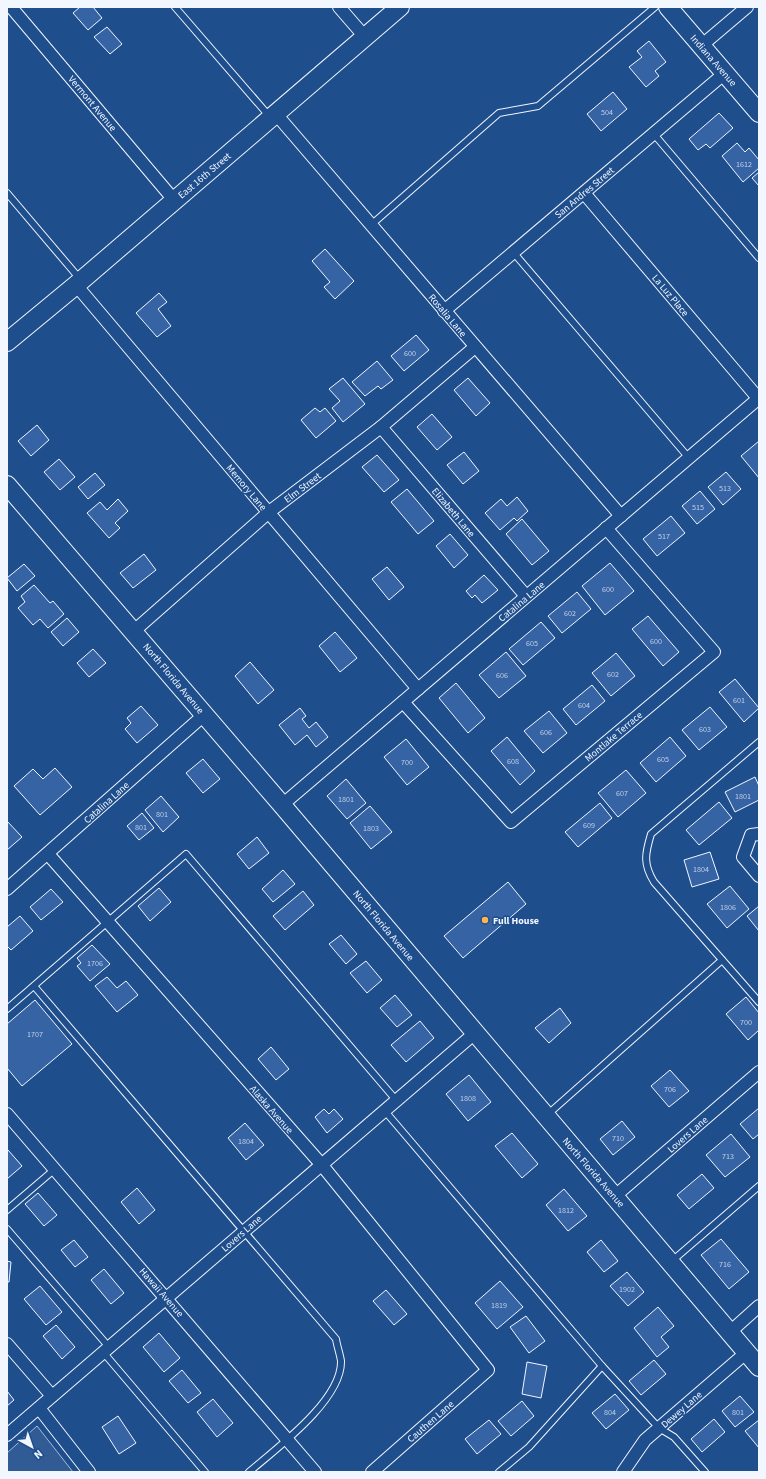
<svg xmlns="http://www.w3.org/2000/svg" width="766" height="1479" viewBox="0 0 766 1479" font-family="'Source Sans 3',sans-serif">
	<style>
		.built { fill: #305b95; stroke: #a8bbd7 }
		.building { fill: #3563a3; stroke: #f2f6ff }
		.lines { fill: none; stroke-linecap: round; stroke-linejoin: round }
		.lane-casing { stroke: #f2f6ff; stroke-width: 8 }
		.street-casing { stroke: #f2f6ff; stroke-width: 14 }
		.secondary-casing { stroke: #f2f6ff; stroke-width: 20 }
		.lane { stroke: #1f4e8c; stroke-width: 6 }
		.street { stroke: #1f4e8c; stroke-width: 12 }
		.secondary { stroke: #1f4e8c; stroke-width: 18 }
		.poi-dot { fill: #ffb74d; stroke: #1f4e8c; stroke-width: 1.5 }
		.labels { text-anchor: middle; stroke-width: 3; stroke-linejoin: round; paint-order: stroke }
		.number-label { font-size: 8px; fill: #c3d1e8 }
		.street-label { font-size: 10px; fill: #f2f6ff; stroke: #1f4e8c }
		.poi-label { font-size: 10px; font-weight: bold; fill: #f2f6ff; stroke: #1f4e8c; text-anchor: start }
	</style>
	<rect width="100%" height="100%" fill="#1f4e8c"/>
	<!-- built -->
	<path class="built" d="M37,1426L73,1472H7V1453Z"/>
	<!-- building -->
	<g class="building">
		<path d="M80,7H93L102,18L88,30L73,13Z"/>
		<path d="M107,27L122,44L110,54L94,37Z"/>
		<path d="M649,41L666,62L655,71L659,76L646,87L629,67L642,57L637,51Z"/>
		<path d="M613,92L627,109L601,131L587,114Z"/>
		<path d="M719,113L733,128L710,148L706,144L698,150L689,139Z"/>
		<path d="M737,143L745,152L749,148L759,160V168L743,182L722,156Z"/>
		<path d="M759,172V186L752,178Z"/>
		<path d="M325,249L354,281L335,299L324,287L330,282L312,261Z"/>
		<path d="M159,293L167,302L158,309L171,326L157,337L136,313Z"/>
		<path d="M416,335L429,350L404,371L391,356Z"/>
		<path d="M377,361L393,380L381,389L378,386L365,396L352,382Z"/>
		<path d="M343,378L365,404L343,422L332,408L340,401L329,389Z"/>
		<path d="M468,378L490,403L476,416L454,390Z"/>
		<path d="M315,408L320,412L325,408L336,421L316,438L301,420Z"/>
		<path d="M432,414L452,437L437,450L417,427Z"/>
		<path d="M37,425L49,440L31,456L18,441Z"/>
		<path d="M759,441V478L741,456Z"/>
		<path d="M464,452L479,471L463,484L447,465Z"/>
		<path d="M377,455L399,480L384,492L362,467Z"/>
		<path d="M59,459L75,477L60,490L44,472Z"/>
		<path d="M726,472L741,489L723,505L708,487Z"/>
		<path d="M95,473L105,485L88,499L78,487Z"/>
		<path d="M407,489L434,521L418,534L391,502Z"/>
		<path d="M700,491L715,509L697,524L682,506Z"/>
		<path d="M517,497L528,511L517,521L514,518L500,530L485,513L501,499L507,506Z"/>
		<path d="M118,499L128,511L115,523L120,528L109,538L87,513L100,502L107,510Z"/>
		<path d="M671,516L685,533L657,556L643,539Z"/>
		<path d="M522,519L549,551L532,565L506,534Z"/>
		<path d="M450,534L468,555L454,568L436,546Z"/>
		<path d="M144,554L156,570L133,588L120,573Z"/>
		<path d="M610,563L634,591L605,615L582,586Z"/>
		<path d="M24,564L35,576L17,591L7,578Z"/>
		<path d="M387,567L404,587L389,600L372,579Z"/>
		<path d="M484,575L498,590L482,603L475,595L472,598L466,591Z"/>
		<path d="M34,585L50,603L53,601L64,614L48,628L40,619L33,625L18,608L25,602L21,596Z"/>
		<path d="M577,592L591,609L562,633L548,616Z"/>
		<path d="M648,616L679,652L663,666L632,629Z"/>
		<path d="M67,618L79,632L63,646L51,632Z"/>
		<path d="M541,622L555,638L523,665L509,649Z"/>
		<path d="M335,632L357,658L340,672L319,646Z"/>
		<path d="M93,649L106,663L89,677L77,663Z"/>
		<path d="M506,652L526,676L499,698L479,675Z"/>
		<path d="M616,653L635,676L611,696L592,673Z"/>
		<path d="M250,662L274,690L258,704L235,676Z"/>
		<path d="M735,679L759,708L744,722L719,692Z"/>
		<path d="M456,683L485,718L468,733L439,698Z"/>
		<path d="M592,685L605,701L576,725L563,709Z"/>
		<path d="M141,706L158,725L137,743L125,729L131,723L127,718Z"/>
		<path d="M710,707L727,727L699,750L682,730Z"/>
		<path d="M300,708L306,716L302,719L309,728L316,722L328,737L316,747L307,735L295,745L279,725Z"/>
		<path d="M549,711L567,733L543,753L524,731Z"/>
		<path d="M507,737L535,771L520,785L491,751Z"/>
		<path d="M670,737L686,756L656,782L640,763Z"/>
		<path d="M406,739L429,767L407,785L384,757Z"/>
		<path d="M203,759L220,779L203,793L186,773Z"/>
		<path d="M55,768L72,787L40,815L14,786L33,769L43,779Z"/>
		<path d="M626,770L646,793L618,817L598,793Z"/>
		<path d="M755,777L759,786V800L735,812L725,792Z"/>
		<path d="M346,779L366,803L347,819L327,796Z"/>
		<path d="M161,796L179,817L163,832L145,810Z"/>
		<path d="M719,802L732,818L699,845L686,830Z"/>
		<path d="M600,803L612,818L578,847L565,832Z"/>
		<path d="M370,806L392,832L371,849L350,823Z"/>
		<path d="M142,813L154,828L139,840L127,826Z"/>
		<path d="M7,821L22,837L7,850Z"/>
		<path d="M257,837L269,853L249,869L237,854Z"/>
		<path d="M710,852L719,879L692,887L684,860Z"/>
		<path d="M283,870L295,884L273,902L262,889Z"/>
		<path d="M508,882L526,904L463,958L444,936Z"/>
		<path d="M730,886L749,909L727,928L707,904Z"/>
		<path d="M159,888L171,902L150,921L138,906Z"/>
		<path d="M51,889L63,902L41,920L30,907Z"/>
		<path d="M303,891L314,905L285,930L273,916Z"/>
		<path d="M759,906V931L747,916Z"/>
		<path d="M20,916L33,931L11,950L7,946V927Z"/>
		<path d="M341,935L357,954L346,964L329,944Z"/>
		<path d="M92,945L110,964L90,981L77,966L81,963L77,958Z"/>
		<path d="M366,961L382,980L367,993L350,973Z"/>
		<path d="M107,977L117,988L126,981L138,995L117,1012L95,986Z"/>
		<path d="M395,995L412,1015L397,1027L380,1008Z"/>
		<path d="M746,997L759,1013V1030L748,1040L726,1014Z"/>
		<path d="M35,1000L72,1044L22,1086L7,1068V1024Z"/>
		<path d="M560,1008L571,1023L549,1043L535,1028Z"/>
		<path d="M420,1021L434,1038L406,1062L391,1045Z"/>
		<path d="M271,1047L289,1069L276,1080L258,1059Z"/>
		<path d="M670,1070L689,1091L669,1107L651,1086Z"/>
		<path d="M469,1075L491,1102L468,1121L446,1094Z"/>
		<path d="M759,1108V1134L753,1139L740,1124Z"/>
		<path d="M324,1109L329,1114L334,1109L343,1119L327,1133L315,1117Z"/>
		<path d="M622,1121L635,1137L613,1155L600,1139Z"/>
		<path d="M245,1123L264,1145L246,1160L228,1138Z"/>
		<path d="M512,1133L538,1164L522,1178L495,1146Z"/>
		<path d="M731,1134L750,1157L725,1177L706,1155Z"/>
		<path d="M8,1150L22,1166L7,1179V1151Z"/>
		<path d="M702,1174L714,1188L689,1209L677,1195Z"/>
		<path d="M137,1188L155,1210L139,1224L121,1202Z"/>
		<path d="M564,1189L587,1216L568,1231L546,1205Z"/>
		<path d="M38,1193L57,1215L44,1226L25,1204Z"/>
		<path d="M721,1239L749,1272L729,1289L701,1255Z"/>
		<path d="M74,1240L88,1257L75,1267L61,1250Z"/>
		<path d="M601,1240L618,1261L604,1272L587,1252Z"/>
		<path d="M7,1261L11,1262L9,1282H7Z"/>
		<path d="M104,1269L124,1293L111,1304L91,1280Z"/>
		<path d="M627,1272L644,1292L628,1306L610,1286Z"/>
		<path d="M500,1281L523,1307L497,1329L475,1303Z"/>
		<path d="M40,1286L62,1312L46,1325L24,1299Z"/>
		<path d="M386,1290L407,1314L394,1325L373,1301Z"/>
		<path d="M658,1307L674,1326L661,1337L669,1347L657,1357L634,1328Z"/>
		<path d="M526,1316L545,1341L529,1353L510,1327Z"/>
		<path d="M56,1325L75,1347L62,1359L43,1336Z"/>
		<path d="M159,1333L180,1358L164,1372L143,1347Z"/>
		<path d="M654,1360L666,1374L641,1395L629,1381Z"/>
		<path d="M527,1362L547,1366L541,1398L522,1394Z"/>
		<path d="M182,1370L201,1393L188,1403L169,1381Z"/>
		<path d="M7,1391L14,1400L7,1406Z"/>
		<path d="M615,1394L629,1410L606,1429L592,1413Z"/>
		<path d="M740,1396L754,1412L735,1427L722,1411Z"/>
		<path d="M213,1399L233,1423L217,1437L197,1412Z"/>
		<path d="M522,1401L534,1416L511,1436L498,1421Z"/>
		<path d="M118,1416L136,1443L119,1454L102,1427Z"/>
		<path d="M714,1419L725,1432L702,1452L691,1439Z"/>
		<path d="M489,1420L501,1434L477,1454L465,1439Z"/>
		<path d="M759,1420V1448L745,1431Z"/>
	</g>
	<g class="lines">
		<!-- lane casing -->
		<g class="lane-casing">
			<g id="lane">
				<path d="M175,7L270,117"/>
				<path d="M653,133L759,258"/>
				<path d="M7,193L80,279"/>
				<path d="M371,225L499,113L538,106L655,7"/>
				<path d="M513,252L689,458"/>
				<path d="M759,742L651,834C645,854 643,864 654,882L759,1002"/>
				<path d="M34,986L336,1339C337,1346 340,1354 341,1361C342,1400 277,1448 249,1472"/>
				<path d="M7,1009L186,854L396,1100"/>
				<path d="M384,1110L602,1366L659,1428L674,1437L705,1472"/>
				<path d="M547,1115L722,960"/>
				<path d="M7,1210L55,1169"/>
				<path d="M7,1229L109,1347"/>
				<path d="M672,1261L759,1186"/>
				<path d="M103,1352L205,1472"/>
				<path d="M499,1472L529,1447L602,1366"/>
			</g>
		</g>
		<!-- street casing -->
		<g class="street-casing">
			<g id="street">
				<path d="M11,7L174,200"/>
				<path d="M339,7L365,37"/>
				<path d="M701,46L747,7"/>
				<path d="M276,114L621,516"/>
				<path d="M584,193L758,398"/>
				<path d="M76,285L418,689"/>
				<path d="M444,311L725,73"/>
				<path d="M381,427L526,596"/>
				<path d="M134,631L269,512L381,427L475,347"/>
				<path d="M403,702L511,822L714,652L606,528"/>
				<path d="M282,805L759,398"/>
				<path d="M759,834L751,835L743,857L759,876"/>
				<path d="M48,854L321,1164L488,1370L372,1472"/>
				<path d="M7,889L204,715"/>
				<path d="M7,1114L315,1472"/>
				<path d="M615,1196L759,1072"/>
				<path d="M730,1332L759,1306"/>
				<path d="M7,1344L52,1396"/>
				<path d="M39,1408L89,1472"/>
				<path d="M7,1435L475,1033"/>
				<path d="M623,1472L645,1440L747,1352"/>
			</g>
		</g>
		<!-- secondary casing -->
		<g class="secondary-casing">
			<g id="secondary">
				<path d="M668,7L759,113"/>
				<path d="M7,342L76,285L400,7"/>
				<path d="M7,485L282,805L759,1367"/>
			</g>
		</g>
		<!-- lane -->
		<use href="#lane" class="lane"/>
		<!-- street -->
		<use href="#street" class="street"/>
		<!-- secondary -->
		<use href="#secondary" class="secondary"/>
	</g>
	<!-- markers -->
	<circle class="poi-dot" cx="485" cy="920" r="4"/>
	<g class="labels">
		<!-- number labels -->
		<g class="number-label">
			<text x="607" y="115">504</text>
			<text x="744" y="167">1612</text>
			<text x="410" y="356">600</text>
			<text x="725" y="491">513</text>
			<text x="698" y="510">515</text>
			<text x="664" y="539">517</text>
			<text x="608" y="592">600</text>
			<text x="570" y="616">602</text>
			<text x="656" y="644">600</text>
			<text x="532" y="646">605</text>
			<text x="613" y="677">602</text>
			<text x="502" y="678">606</text>
			<text x="739" y="703">601</text>
			<text x="584" y="708">604</text>
			<text x="705" y="732">603</text>
			<text x="546" y="735">606</text>
			<text x="663" y="762">605</text>
			<text x="513" y="764">608</text>
			<text x="407" y="765">700</text>
			<text x="622" y="796">607</text>
			<text x="743" y="799">1801</text>
			<text x="346" y="802">1801</text>
			<text x="162" y="817">801</text>
			<text x="589" y="828">609</text>
			<text x="141" y="830">801</text>
			<text x="371" y="831">1803</text>
			<text x="701" y="872">1804</text>
			<text x="728" y="910">1806</text>
			<text x="95" y="966">1706</text>
			<text x="746" y="1025">700</text>
			<text x="35" y="1037">1707</text>
			<text x="670" y="1092">706</text>
			<text x="468" y="1101">1808</text>
			<text x="618" y="1141">710</text>
			<text x="246" y="1144">1804</text>
			<text x="728" y="1159">713</text>
			<text x="566" y="1213">1812</text>
			<text x="725" y="1267">716</text>
			<text x="627" y="1292">1902</text>
			<text x="499" y="1308">1819</text>
			<text x="610" y="1415">804</text>
			<text x="738" y="1415">801</text>
		</g>
		<!-- street labels -->
		<g class="street-label">
			<text transform="translate(714 60) rotate(49)" y="4">Indiana Avenue</text>
			<text transform="translate(93 103) rotate(50)" y="4">Vermont Avenue</text>
			<text transform="translate(204 175) rotate(-40)" y="4">East 16th Street</text>
			<text transform="translate(584 192) rotate(-40)" y="4">San Andres Street</text>
			<text transform="translate(671 295) rotate(50)" y="4">La Luz Place</text>
			<text transform="translate(448 315) rotate(50)" y="4">Rosalia Lane</text>
			<text transform="translate(247 487) rotate(50)" y="4">Memory Lane</text>
			<text transform="translate(302 487) rotate(-37)" y="4">Elm Street</text>
			<text transform="translate(454 512) rotate(50)" y="4">Elizabeth Lane</text>
			<text transform="translate(521 601) rotate(-40)" y="4">Catalina Lane</text>
			<text transform="translate(174 678) rotate(50)" y="4">North Florida Avenue</text>
			<text transform="translate(613 736) rotate(-40)" y="4">Montlake Terrace</text>
			<text transform="translate(106 802) rotate(-42)" y="4">Catalina Lane</text>
			<text transform="translate(384 925) rotate(50)" y="4">North Florida Avenue</text>
			<text transform="translate(272 1109) rotate(49)" y="4">Alaska Avenue</text>
			<text transform="translate(687 1134) rotate(-41)" y="4">Lovers Lane</text>
			<text transform="translate(594 1172) rotate(49)" y="4">North Florida Avenue</text>
			<text transform="translate(241 1233) rotate(-41)" y="4">Lovers Lane</text>
			<text transform="translate(162 1292) rotate(49)" y="4">Hawaii Avenue</text>
			<text transform="translate(681 1409) rotate(-41)" y="4">Dewey Lane</text>
			<text transform="translate(430 1421) rotate(-41)" y="4">Cauthen Lane</text>
		</g>
		<!-- poi labels -->
		<g class="poi-label">
			<text x="493" y="924">Full House</text>
		</g>
	</g>
	<!-- border -->
	<rect width="766" height="1479" fill="none" stroke="#f2f6ff" stroke-width="16"/>
	<!-- north arrow -->
	<g transform="translate(32 1447) rotate(140)" stroke="#1f4e8c" stroke-width="3" paint-order="stroke">
	<path d="M0-3L7 15L0 10L-7 15Z" fill="#f2f6ff"/>
	<text y="-6" font-size="11" font-weight="bold" text-anchor="middle" fill="#f2f6ff">N</text>
	</g>
</svg>
